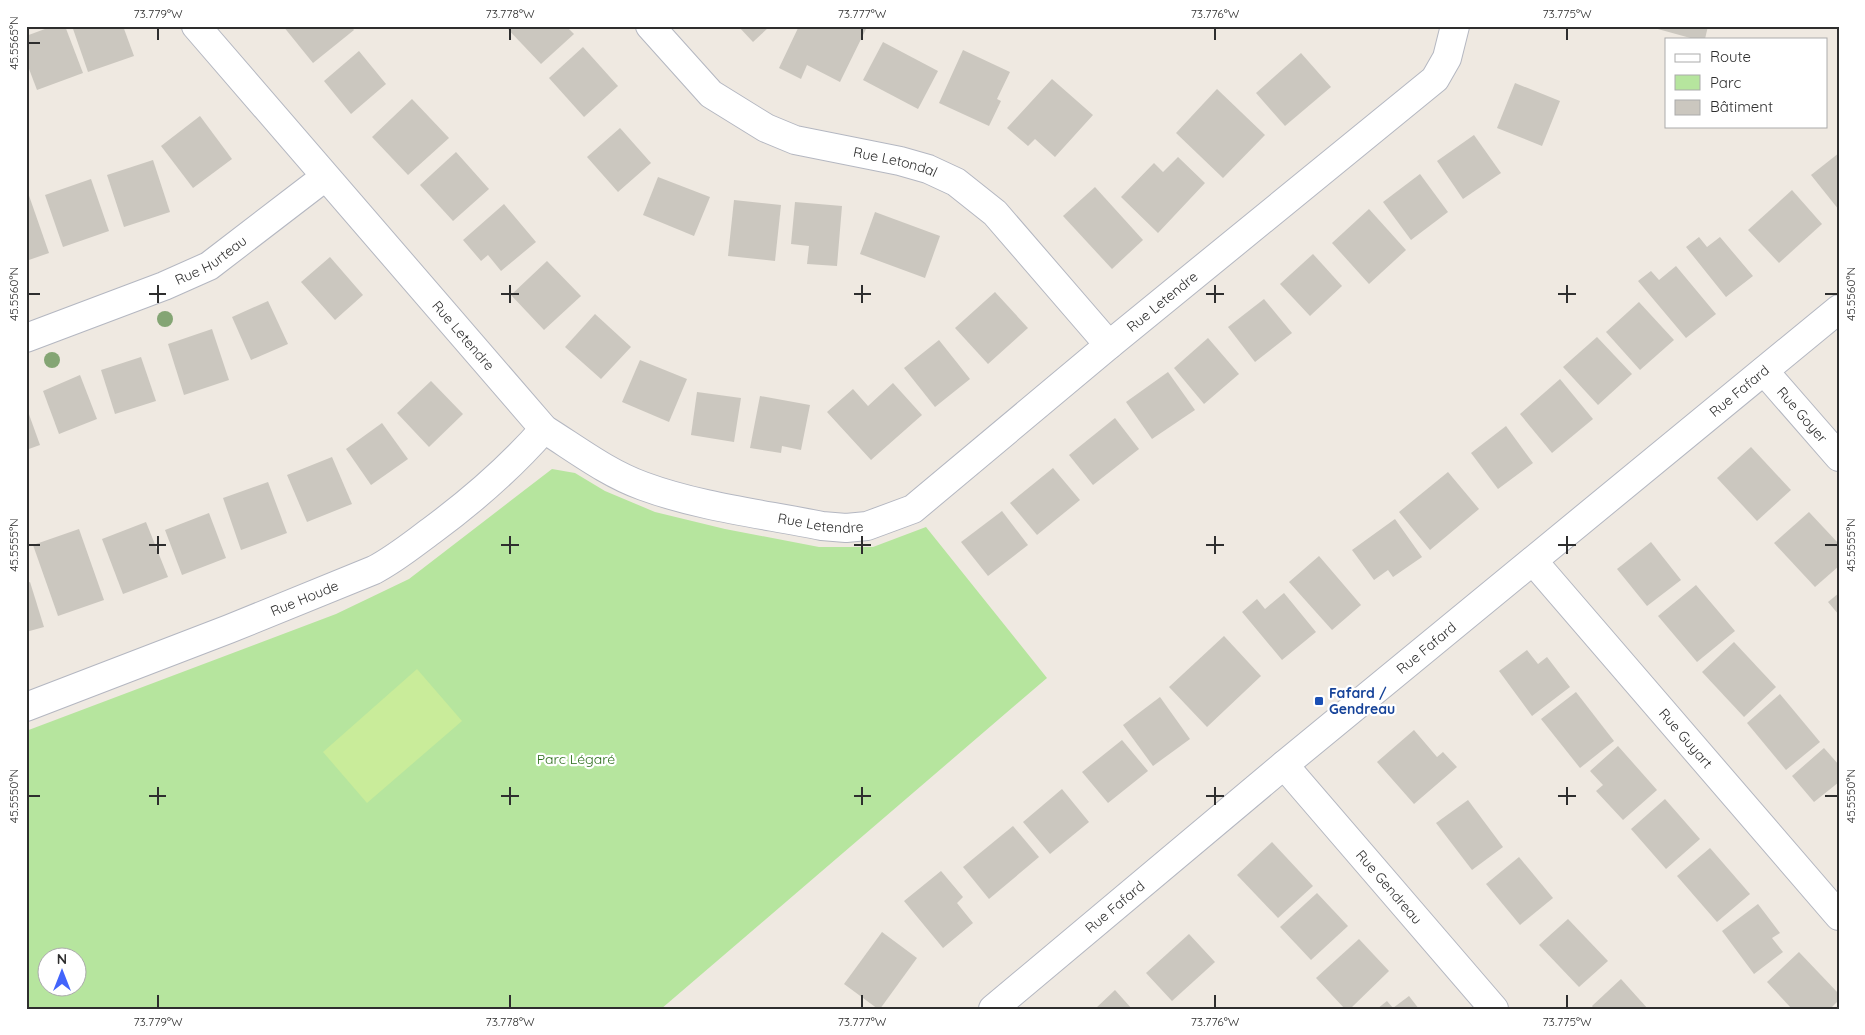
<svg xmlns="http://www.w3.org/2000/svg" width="1865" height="1035" viewBox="0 0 1865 1035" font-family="Quicksand,sans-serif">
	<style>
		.green { fill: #b6e59e; fill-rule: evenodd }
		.pitch { fill: #c9ec9a }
		.building { fill: #cbc7bf }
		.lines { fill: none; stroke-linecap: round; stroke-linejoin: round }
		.street-casing { stroke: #b4b7c1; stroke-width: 30 }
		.street { stroke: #fff; stroke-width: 28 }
		.tree { fill: #84a574 }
		.ticks { fill: none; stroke: #2e2e2e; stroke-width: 2 }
		.transit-dot { fill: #1a4fb4; stroke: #fff; stroke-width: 2 }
		.labels { text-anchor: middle; stroke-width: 4.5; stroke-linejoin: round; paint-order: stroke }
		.street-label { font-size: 14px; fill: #2e2e2e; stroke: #fff }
		.transit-label { font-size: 14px; font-weight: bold; fill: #164399; stroke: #fff; text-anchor: start }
		.park-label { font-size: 14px; fill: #2c6e1b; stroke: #fff }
		.neatline { fill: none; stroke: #2e2e2e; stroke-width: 2 }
		.ticks-label { font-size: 12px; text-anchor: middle; fill: #2e2e2e }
	</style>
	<rect width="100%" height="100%" fill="#efe9e1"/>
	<!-- green -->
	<path class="green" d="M552,469L575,473L605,491L655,512L725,529L819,547H873L926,527L1047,678L661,1009H26V731L336,614L409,579ZM48,958H78V988H48Z"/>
	<!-- pitch -->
	<path class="pitch" d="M417,669L462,721L367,803L323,752Z"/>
	<!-- building -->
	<g class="building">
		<path d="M53,26H65L83,73L37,90L26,61V36Z"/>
		<path d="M72,26H123L134,56L88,72Z"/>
		<path d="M283,26H351L354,30L313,63Z"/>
		<path d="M505,26H566L574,34L541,64Z"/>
		<path d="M738,26H770L753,42Z"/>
		<path d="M799,26H860L866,29L840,82L807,65L801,79L779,68Z"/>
		<path d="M1647,26H1708L1705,39H1694Z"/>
		<path d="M883,42L938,71L918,109L863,80Z"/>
		<path d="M583,47L618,86L584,117L549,78Z"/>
		<path d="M963,50L1010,72L997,99L1001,101L989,126L939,103Z"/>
		<path d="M359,51L386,84L351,114L324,81Z"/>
		<path d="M1301,53L1331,87L1285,126L1256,93Z"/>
		<path d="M1052,79L1093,115L1055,157L1035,139L1028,146L1007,128Z"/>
		<path d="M1515,83L1560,101L1542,146L1497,128Z"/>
		<path d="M1217,89L1265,135L1223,178L1176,133Z"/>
		<path d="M412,99L449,138L408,175L372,137Z"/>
		<path d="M200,116L232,159L193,188L161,146Z"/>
		<path d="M620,128L651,163L618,192L587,157Z"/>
		<path d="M1474,135L1501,173L1463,199L1437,161Z"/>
		<path d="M456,152L489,189L453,221L420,185Z"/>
		<path d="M1839,153V210L1811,175Z"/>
		<path d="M1178,157L1205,183L1158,233L1121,197L1154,163L1163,172Z"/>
		<path d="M153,160L170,212L124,227L107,175Z"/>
		<path d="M1420,174L1448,212L1411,240L1383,202Z"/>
		<path d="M658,177L710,197L694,236L643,215Z"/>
		<path d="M91,179L109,231L63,247L45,195Z"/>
		<path d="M26,187L49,253L26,261Z"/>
		<path d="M1095,187L1143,240L1112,269L1063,216Z"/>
		<path d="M1792,190L1822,224L1779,263L1748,230Z"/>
		<path d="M734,200L781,205L775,261L728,256Z"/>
		<path d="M795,202L842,206L837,266L807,264L809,246L791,244Z"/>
		<path d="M504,204L536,242L501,271L488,255L481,261L463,240Z"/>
		<path d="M1369,209L1406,250L1369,284L1332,243Z"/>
		<path d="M875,212L940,236L925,278L860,254Z"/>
		<path d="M1699,237L1707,247L1720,237L1753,276L1726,297L1686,247Z"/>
		<path d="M1313,254L1342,286L1310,316L1280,284Z"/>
		<path d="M330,257L363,295L335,320L301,282Z"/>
		<path d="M547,261L581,296L544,330L511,295Z"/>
		<path d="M1676,266L1716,314L1686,338L1638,281L1651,271L1659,280Z"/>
		<path d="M995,292L1028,328L988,364L955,328Z"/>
		<path d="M1264,299L1292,333L1255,362L1228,327Z"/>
		<path d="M268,301L288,344L251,360L232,317Z"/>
		<path d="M1639,302L1674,340L1640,370L1606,332Z"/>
		<path d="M595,314L631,347L601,379L565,347Z"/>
		<path d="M212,329L229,380L184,395L168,344Z"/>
		<path d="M1597,337L1632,374L1598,405L1563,367Z"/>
		<path d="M1208,338L1239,374L1204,404L1174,368Z"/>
		<path d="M939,340L970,379L935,407L904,368Z"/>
		<path d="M141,357L156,401L115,414L101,370Z"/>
		<path d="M640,360L687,379L669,422L622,402Z"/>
		<path d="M1168,372L1195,410L1152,439L1126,402Z"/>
		<path d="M80,375L97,419L59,434L43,391Z"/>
		<path d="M1560,379L1593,419L1552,453L1520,414Z"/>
		<path d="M431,381L463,414L429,447L397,413Z"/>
		<path d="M893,383L922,415L871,460L827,412L853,389L868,406Z"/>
		<path d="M697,392L741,398L734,442L691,435Z"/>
		<path d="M760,396L810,405L801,450L782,446L781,453L750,448Z"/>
		<path d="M26,406L40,445L26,450Z"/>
		<path d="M1115,418L1139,449L1093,485L1069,455Z"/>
		<path d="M382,423L408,459L371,485L346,449Z"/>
		<path d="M1506,426L1533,463L1498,489L1471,453Z"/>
		<path d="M1751,447L1791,490L1757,521L1717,478Z"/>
		<path d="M332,457L352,504L307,522L287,475Z"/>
		<path d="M1053,468L1080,500L1037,535L1010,503Z"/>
		<path d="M1448,472L1479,509L1430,550L1399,512Z"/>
		<path d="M268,482L287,533L241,550L223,498Z"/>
		<path d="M1002,511L1028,545L988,576L961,542Z"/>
		<path d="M1809,512L1839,544V566L1815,587L1774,543Z"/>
		<path d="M209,513L226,558L182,575L165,530Z"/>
		<path d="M1395,519L1422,557L1393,577L1388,570L1374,580L1352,550Z"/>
		<path d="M146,522L168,577L123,594L102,539Z"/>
		<path d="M79,529L104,600L58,616L33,545Z"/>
		<path d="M1651,542L1681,580L1647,606L1617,569Z"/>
		<path d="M1319,556L1361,605L1332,630L1289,582Z"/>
		<path d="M30,582L44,627L26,632V583Z"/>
		<path d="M1696,585L1735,631L1697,662L1658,616Z"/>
		<path d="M1284,593L1316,632L1282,660L1242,612L1257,599L1265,609Z"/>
		<path d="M1839,593V615L1828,602Z"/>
		<path d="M1224,636L1261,676L1207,727L1169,687Z"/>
		<path d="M1734,642L1776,687L1744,717L1702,672Z"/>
		<path d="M1527,650L1538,664L1547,657L1570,687L1532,716L1499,671Z"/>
		<path d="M1576,692L1614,741L1580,768L1541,719Z"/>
		<path d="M1780,694L1820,742L1786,770L1747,723Z"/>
		<path d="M1160,697L1190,739L1153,766L1123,725Z"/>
		<path d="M1414,730L1437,757L1443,752L1457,767L1414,804L1377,762Z"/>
		<path d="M1122,740L1148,771L1108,803L1082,772Z"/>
		<path d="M1618,746L1657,790L1623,820L1596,791L1603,785L1590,771Z"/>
		<path d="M1824,748L1839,765V782L1814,802L1792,776Z"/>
		<path d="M1062,789L1089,822L1050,854L1023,822Z"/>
		<path d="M1665,799L1700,839L1666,869L1631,829Z"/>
		<path d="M1468,800L1503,847L1472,870L1436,823Z"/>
		<path d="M1013,826L1039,857L989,899L963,867Z"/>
		<path d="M1272,842L1313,886L1278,918L1237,875Z"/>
		<path d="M1710,848L1750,894L1717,922L1677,876Z"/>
		<path d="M1519,857L1553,898L1520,925L1486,884Z"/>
		<path d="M941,871L963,897L957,903L973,923L943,948L904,901Z"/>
		<path d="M1317,893L1348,926L1311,960L1280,927Z"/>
		<path d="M1758,904L1780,933L1772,938L1783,952L1754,974L1722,931Z"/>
		<path d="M1568,919L1608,961L1579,987L1539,945Z"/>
		<path d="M882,932L917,958L880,1009H878L844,984Z"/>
		<path d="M1189,934L1215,962L1172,1001L1146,973Z"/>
		<path d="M1359,939L1389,971L1350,1009H1345L1316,978Z"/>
		<path d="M1799,952L1839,994V1000L1830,1009H1792L1767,982Z"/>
		<path d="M1621,979L1648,1009H1594L1592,1006Z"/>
		<path d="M1115,990L1132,1009H1095Z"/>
		<path d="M1409,996L1419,1009H1377L1387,1001L1393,1008Z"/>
	</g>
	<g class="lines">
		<!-- street casing -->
		<g class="street-casing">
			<g id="street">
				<path id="s1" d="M196,26L544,429C576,449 607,473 643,486C700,507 763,514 822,526L846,528L867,526L913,509L1109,345L1435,79L1447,58L1455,26"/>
				<path id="s2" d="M650,26L711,94L766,128L795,140L900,161L928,169L956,182L995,213L1109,345"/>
				<path id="s3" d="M26,338L164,286L209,266L325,177"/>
				<path id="s4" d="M1764,371L1839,457"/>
				<path id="s5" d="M1533,561L1839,916"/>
				<path id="s6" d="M26,707L229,629L374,570C395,559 412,545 431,531C473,500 510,468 544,429"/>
				<path id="s7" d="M1284,765L1494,1009"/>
				<path id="s8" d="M993,1009L1284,765L1839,309"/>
			</g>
		</g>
		<!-- street -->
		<use href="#street" class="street"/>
	</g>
	<!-- trees -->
	<g class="tree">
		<circle cx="165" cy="319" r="8"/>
		<circle cx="52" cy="360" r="8"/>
	</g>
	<!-- ticks -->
	<path class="ticks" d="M158,28V40M510,28V40M862,28V40M1215,28V40M1567,28V40M28,43H40M158,285V303M510,285V303M862,285V303M1215,285V303M1567,285V303M28,294H40M149,294H166M501,294H519M854,294H871M1206,294H1224M1558,294H1576M1825,294H1838M158,536V554M510,536V554M862,536V554M1215,536V554M1567,536V554M28,545H40M149,545H166M501,545H519M854,545H871M1206,545H1224M1558,545H1576M1825,545H1838M158,787V805M510,787V805M862,787V805M1215,787V805M1567,787V805M28,796H40M149,796H166M501,796H519M854,796H871M1206,796H1224M1558,796H1576M1825,796H1838M158,995V1008M510,995V1008M862,995V1008M1215,995V1008M1567,995V1008"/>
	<!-- markers -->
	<rect class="transit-dot" x="1314" y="696" width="10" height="10" rx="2.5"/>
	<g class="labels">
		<!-- street labels -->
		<g class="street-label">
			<text dy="5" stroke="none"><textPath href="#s2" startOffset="290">Rue Letondal</textPath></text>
			<text dy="5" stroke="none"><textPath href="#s3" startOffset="201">Rue Hurteau</textPath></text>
			<text dy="5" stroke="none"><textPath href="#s1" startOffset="1249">Rue Letendre</textPath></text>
			<text dy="5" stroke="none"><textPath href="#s1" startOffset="409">Rue Letendre</textPath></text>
			<text dy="5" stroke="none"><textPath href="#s8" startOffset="969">Rue Fafard</textPath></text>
			<text dy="5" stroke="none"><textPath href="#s4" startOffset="58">Rue Goyer</textPath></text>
			<text dy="5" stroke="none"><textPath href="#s1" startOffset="829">Rue Letendre</textPath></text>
			<text dy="5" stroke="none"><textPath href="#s6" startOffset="299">Rue Houde</textPath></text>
			<text dy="5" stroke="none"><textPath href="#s8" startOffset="564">Rue Fafard</textPath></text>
			<text dy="5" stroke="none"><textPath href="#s5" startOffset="234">Rue Guyart</textPath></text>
			<text dy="5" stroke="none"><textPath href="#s7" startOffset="161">Rue Gendreau</textPath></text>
			<text dy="5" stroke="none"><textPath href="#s8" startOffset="159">Rue Fafard</textPath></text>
		</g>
		<!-- transit labels -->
		<g class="transit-label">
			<text x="1329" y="698">Fafard /<tspan x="1329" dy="16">Gendreau</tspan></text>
		</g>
		<!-- park labels -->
		<g class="park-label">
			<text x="576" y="764">Parc Légaré</text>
		</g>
	</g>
	<!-- border -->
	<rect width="1865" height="1035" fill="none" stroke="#ffffff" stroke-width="55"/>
	<!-- legend -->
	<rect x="1665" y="38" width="162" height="90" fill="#ffffff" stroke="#ababab"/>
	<rect x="1675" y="54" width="25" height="8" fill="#ffffff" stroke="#ababab"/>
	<text x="1710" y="62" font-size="15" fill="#2e2e2e">Route</text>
	<rect x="1675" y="75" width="25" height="15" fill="#b6e59e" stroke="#ababab"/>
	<text x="1710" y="88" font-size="15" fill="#2e2e2e">Parc</text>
	<rect x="1675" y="100" width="25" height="15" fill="#cbc7bf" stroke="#ababab"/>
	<text x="1710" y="112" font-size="15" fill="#2e2e2e">Bâtiment</text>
	<!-- north arrow -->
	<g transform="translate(62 972)"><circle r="24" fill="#ffffff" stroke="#ababab"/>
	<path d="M0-4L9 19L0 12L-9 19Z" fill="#4264fb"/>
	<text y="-8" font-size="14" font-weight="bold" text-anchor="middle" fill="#2e2e2e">N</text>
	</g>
	<rect x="28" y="28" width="1810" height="980" class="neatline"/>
	<g class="ticks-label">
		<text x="158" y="18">73.779°W</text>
		<text x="510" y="18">73.778°W</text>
		<text x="862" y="18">73.777°W</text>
		<text x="1215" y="18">73.776°W</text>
		<text x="1567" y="18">73.775°W</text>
		<text transform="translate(14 43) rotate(-90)" y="4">45.5565°N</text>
		<text transform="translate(14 294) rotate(-90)" y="4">45.5560°N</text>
		<text transform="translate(1851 294) rotate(-90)" y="4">45.5560°N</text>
		<text transform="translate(14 545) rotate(-90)" y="4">45.5555°N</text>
		<text transform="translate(1851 545) rotate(-90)" y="4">45.5555°N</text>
		<text transform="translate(14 796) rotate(-90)" y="4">45.5550°N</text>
		<text transform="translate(1851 796) rotate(-90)" y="4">45.5550°N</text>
		<text x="158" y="1026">73.779°W</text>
		<text x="510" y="1026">73.778°W</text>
		<text x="862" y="1026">73.777°W</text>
		<text x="1215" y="1026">73.776°W</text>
		<text x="1567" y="1026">73.775°W</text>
	</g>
</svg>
